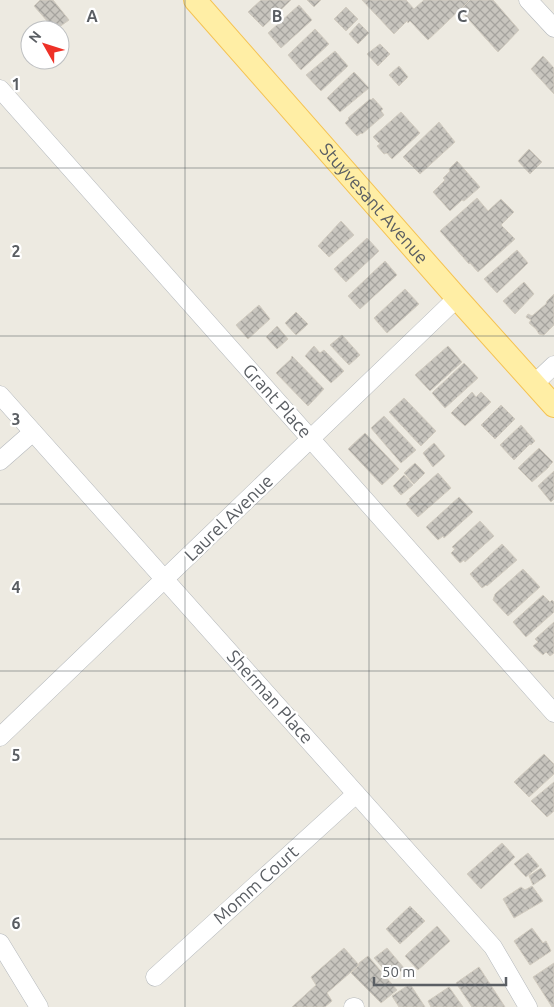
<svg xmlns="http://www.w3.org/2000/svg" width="554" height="1007" viewBox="0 0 554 1007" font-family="Ubuntu,sans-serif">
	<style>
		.building { fill: url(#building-cross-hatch); stroke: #d2ccc0 }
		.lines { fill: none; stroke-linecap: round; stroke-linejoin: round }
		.minor-casing { stroke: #b4b8bc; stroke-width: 19 }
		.major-casing { stroke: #f5c353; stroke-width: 24 }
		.minor { stroke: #fff; stroke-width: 18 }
		.major { stroke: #ffeea5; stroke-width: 22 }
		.grid { fill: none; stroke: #5a5e63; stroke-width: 1; stroke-opacity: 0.55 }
		.labels { text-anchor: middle; stroke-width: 4.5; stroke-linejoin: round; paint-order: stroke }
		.street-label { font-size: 18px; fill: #5a5e63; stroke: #fff }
		.grid-label { font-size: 16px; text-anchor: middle; font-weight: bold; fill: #5a5e63; stroke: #fff; stroke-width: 4.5; stroke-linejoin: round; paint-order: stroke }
	</style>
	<defs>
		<pattern id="building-cross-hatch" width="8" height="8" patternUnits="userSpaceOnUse" patternTransform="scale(1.25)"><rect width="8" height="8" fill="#c8c5be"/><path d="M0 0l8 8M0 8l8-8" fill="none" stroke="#a5a39e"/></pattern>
	</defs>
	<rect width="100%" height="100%" fill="#edeae1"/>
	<!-- building -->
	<g class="building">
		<path d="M40,0H53L69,20L55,30L34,6Z"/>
		<path d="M261,0H291L263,27L248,12Z"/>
		<path d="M307,0H321L314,7Z"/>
		<path d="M362,0H406L414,9L424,0H468L469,1L428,40L410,21L408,23L407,21L394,34Z"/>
		<path d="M470,0H493L519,30L498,52L460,10Z"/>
		<path d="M299,5L312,20L281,48L268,33Z"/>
		<path d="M346,7L358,19L346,31L334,19Z"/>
		<path d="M359,23L369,33L358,44L349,34Z"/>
		<path d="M315,29L329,44L301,70L288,55Z"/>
		<path d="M380,44L390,54L378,66L367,54Z"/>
		<path d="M335,51L348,66L321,91L306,75Z"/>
		<path d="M543,56L554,68V94L531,69Z"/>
		<path d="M399,66L408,77L399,86L389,75Z"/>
		<path d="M354,72L369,88L340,112L327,98Z"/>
		<path d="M373,98L383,109L381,111L384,115L362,134L361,133L357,136L345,123L349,119L348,118L370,99L371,100Z"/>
		<path d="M401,112L420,133L392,159L387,153L384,154L377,146L380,144L373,137Z"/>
		<path d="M439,122L455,142L420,174L403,157Z"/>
		<path d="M529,149L542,162L530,174L518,161Z"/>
		<path d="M457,161L480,187L464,201L462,200L450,211L433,192L445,180L443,178L450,171L449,169Z"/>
		<path d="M477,198L488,211L501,199L514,212L501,225L515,239L478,272L470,263L469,264L440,231Z"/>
		<path d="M341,221L354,235L329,257L318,246Z"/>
		<path d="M367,238L379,251L346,282L334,269Z"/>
		<path d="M517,250L528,263L497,293L484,279Z"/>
		<path d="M385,261L397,275L360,309L348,296Z"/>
		<path d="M524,282L534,294L515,314L503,301Z"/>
		<path d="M405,289L419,304L387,333L374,318Z"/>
		<path d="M554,294V325L544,335L539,334L536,329L529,323L531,320L526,317L528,314L532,316L546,304L547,301Z"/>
		<path d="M259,305L270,319L248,339L236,325Z"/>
		<path d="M296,312L308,324L296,335L285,323Z"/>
		<path d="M277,326L288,339L277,349L266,337Z"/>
		<path d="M342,335L360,355L349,365L330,345Z"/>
		<path d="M314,346L320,353L324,350L344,371L331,383L305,356Z"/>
		<path d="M448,346L462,362L430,391L415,375Z"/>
		<path d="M292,356L324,389L308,406L276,373L291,359Z"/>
		<path d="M464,363L478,378L445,408L432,393Z"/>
		<path d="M472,392L476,397L481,392L491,402L465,426L451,413Z"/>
		<path d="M404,398L436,431L421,446L389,412Z"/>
		<path d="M501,405L515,419L495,439L481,425Z"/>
		<path d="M384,416L416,450L401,463L371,428Z"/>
		<path d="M521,425L535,441L531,445L530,444L514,460L500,445Z"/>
		<path d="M365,433L399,469L382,485L348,449Z"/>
		<path d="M434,443L445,456L433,467L423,453Z"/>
		<path d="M539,448L553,462L549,466V467L532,482L518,468Z"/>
		<path d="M415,463L425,473L414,484L404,473Z"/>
		<path d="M554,471V499L551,502L538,486Z"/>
		<path d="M438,473L451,488L418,517L406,504L410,500L409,499Z"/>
		<path d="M404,475L413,485L401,495L393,486Z"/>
		<path d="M459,497L473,512L444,538L443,536L438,540L426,527Z"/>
		<path d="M480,521L494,536L465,562L464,560L460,563L451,553L455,549L452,547Z"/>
		<path d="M502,544L517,560L487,586L486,585L482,588L470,574Z"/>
		<path d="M523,569L540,587L508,616L493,600L495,594Z"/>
		<path d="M543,595L550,602L552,600L554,602V612L526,637L513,622Z"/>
		<path d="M554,622V653L550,656L546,652L543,655L533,646L538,642L535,639Z"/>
		<path d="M544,754L554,764V774L529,797L514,782Z"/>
		<path d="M554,782V811L547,817L531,801Z"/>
		<path d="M502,843L515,857L481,889L467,874Z"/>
		<path d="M528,853L539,866L526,877L514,864Z"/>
		<path d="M541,868L546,876L533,885L529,876Z"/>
		<path d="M532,886L543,901L514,918L503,899L521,887L525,890Z"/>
		<path d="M410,906L425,921L400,944L386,929Z"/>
		<path d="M437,926L450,941L418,970L405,956Z"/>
		<path d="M532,928L543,943L546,941L551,951L530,965L514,941Z"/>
		<path d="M344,948L359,965L327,993L332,1001L325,1007H292L316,985L311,977Z"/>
		<path d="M387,948L404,968L393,979L374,958Z"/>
		<path d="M368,956L397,990L381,1003L351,973L359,965V963Z"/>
		<path d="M554,963V1007H552L533,977Z"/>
		<path d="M479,967L505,1007H472L456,983Z"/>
		<path d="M410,984L425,1007H399L392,996Z"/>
		<path d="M449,987L463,1007H431L428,1001Z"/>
	</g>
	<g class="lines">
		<!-- minor casing -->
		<g class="minor-casing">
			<g id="minor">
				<path d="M528,0L554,28"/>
				<path d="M0,89L554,713"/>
				<path d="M534,384L554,365"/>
				<path d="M0,395L493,947L528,1007"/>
				<path d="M0,461L33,432"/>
				<path d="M0,737L457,298"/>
				<path d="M0,943L39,1007"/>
				<path d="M155,977L356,794"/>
				<path d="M353,1007H355"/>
			</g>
		</g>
		<!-- major casing -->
		<g class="major-casing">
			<g id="major">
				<path id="s1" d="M195,0L457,298L554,406"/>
			</g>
		</g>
		<!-- minor -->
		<use href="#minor" class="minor"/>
		<!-- major -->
		<use href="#major" class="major"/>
	</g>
	<!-- grid -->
	<path class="grid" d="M185,0V1007M369,0V1007M0,168H554M0,336H554M0,504H554M0,671H554M0,839H554"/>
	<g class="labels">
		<!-- street labels -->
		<g class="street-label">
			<text dy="6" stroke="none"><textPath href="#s1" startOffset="271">Stuyvesant Avenue</textPath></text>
			<text transform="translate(277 401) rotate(48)" y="6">Grant Place</text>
			<text transform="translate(229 518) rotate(-44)" y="6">Laurel Avenue</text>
			<text transform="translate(270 697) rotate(48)" y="6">Sherman Place</text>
			<text transform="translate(256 885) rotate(-42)" y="6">Momm Court</text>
		</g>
	</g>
	<g class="grid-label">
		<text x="92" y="22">A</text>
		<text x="277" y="22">B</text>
		<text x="462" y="22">C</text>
		<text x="16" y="90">1</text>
		<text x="16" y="257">2</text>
		<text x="16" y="425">3</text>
		<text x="16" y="593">4</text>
		<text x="16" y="761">5</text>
		<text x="16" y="929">6</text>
	</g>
	<!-- north arrow -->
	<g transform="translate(45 45) rotate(309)"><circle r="24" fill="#ffffff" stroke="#bdbfc1"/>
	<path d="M0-4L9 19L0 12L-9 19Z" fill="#ee3127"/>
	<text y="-8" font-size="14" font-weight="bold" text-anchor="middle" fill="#5a5e63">N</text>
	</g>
	<!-- scale -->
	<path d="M374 977v8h132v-8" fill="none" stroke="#5a5e63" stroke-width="2.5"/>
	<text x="382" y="977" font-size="15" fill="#5a5e63" stroke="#ffffff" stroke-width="4" paint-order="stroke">50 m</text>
</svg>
